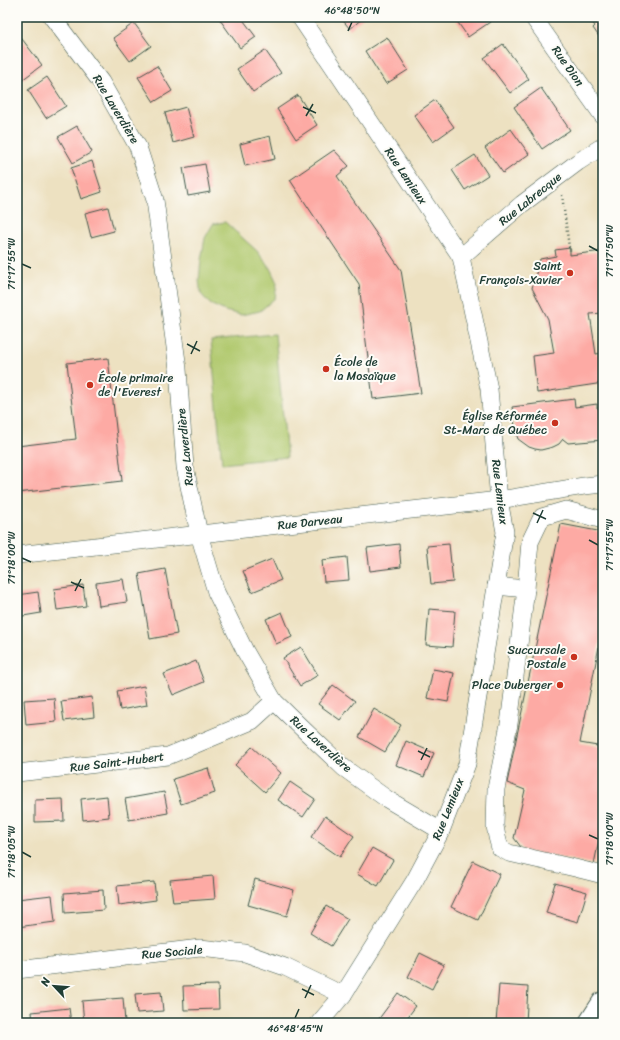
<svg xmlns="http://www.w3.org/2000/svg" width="620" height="1040" viewBox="0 0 620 1040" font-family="Sriracha,sans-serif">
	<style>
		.green { fill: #b1c96e; stroke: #688351 }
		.building { fill: #fdaaa4 }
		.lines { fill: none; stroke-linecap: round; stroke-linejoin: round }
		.minor-casing { stroke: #3e5649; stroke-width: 18 }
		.major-casing { stroke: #3e5649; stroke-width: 24 }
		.path { stroke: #3e5649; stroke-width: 2.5; stroke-dasharray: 1 3; stroke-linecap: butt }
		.minor { stroke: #fff; stroke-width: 17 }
		.major { stroke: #fff; stroke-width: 22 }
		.ticks { fill: none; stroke: #1f3d34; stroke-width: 1.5 }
		.poi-dot { fill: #c8321e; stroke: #fdfcf7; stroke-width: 1.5 }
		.labels { text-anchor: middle; stroke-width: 4; stroke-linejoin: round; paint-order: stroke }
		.street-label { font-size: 12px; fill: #1f3d34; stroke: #fdfcf7 }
		.poi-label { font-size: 12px; fill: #1f3d34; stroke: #fdfcf7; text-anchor: end }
		.neatline { fill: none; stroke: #1f3d34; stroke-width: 1.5 }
		.ticks-label { font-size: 10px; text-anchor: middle; fill: #1f3d34 }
	</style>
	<rect width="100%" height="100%" fill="#fdfcf7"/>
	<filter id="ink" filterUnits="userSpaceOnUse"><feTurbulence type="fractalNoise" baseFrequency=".025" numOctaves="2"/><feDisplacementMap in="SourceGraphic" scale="8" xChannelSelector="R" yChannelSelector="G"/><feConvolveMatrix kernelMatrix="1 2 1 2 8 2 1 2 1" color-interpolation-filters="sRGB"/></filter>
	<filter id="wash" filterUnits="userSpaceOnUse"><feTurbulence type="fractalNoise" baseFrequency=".012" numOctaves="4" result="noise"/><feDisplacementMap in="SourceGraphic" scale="16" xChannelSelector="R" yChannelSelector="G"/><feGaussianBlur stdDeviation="0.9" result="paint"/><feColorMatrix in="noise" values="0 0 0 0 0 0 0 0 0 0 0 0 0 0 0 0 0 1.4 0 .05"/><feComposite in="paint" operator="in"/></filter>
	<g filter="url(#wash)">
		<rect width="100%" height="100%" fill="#ede1c1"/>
		<!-- green -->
		<g class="green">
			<path d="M225,222L257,251L270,268L277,283L275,298L260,311L241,315L225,311L210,304L201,294L199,281L201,260L205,238L213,224Z"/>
			<path d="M275,334L287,457L222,464L211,340Z"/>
		</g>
		<g id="blocks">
			<!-- building -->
			<g class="building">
				<path d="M218,17H241L256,37L240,48Z"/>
				<path d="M340,17H364L350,29Z"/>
				<path d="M454,17H486L490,22L468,37Z"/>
				<path d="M589,17H603V36L600,38L593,28L595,26L592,22L590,23L587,19Z"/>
				<path d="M134,23L151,46L130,61L113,38Z"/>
				<path d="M387,37L408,70L386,84L365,51Z"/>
				<path d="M22,39L42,65L22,80L17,73V43Z"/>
				<path d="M503,44L529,79L510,93L484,58Z"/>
				<path d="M265,50L281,73L253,92L237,69Z"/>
				<path d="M157,66L172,91L154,102L138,77Z"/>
				<path d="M47,77L66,106L46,118L28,90Z"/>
				<path d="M541,88L570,130L542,149L514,107Z"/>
				<path d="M298,95L317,125L296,139L277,109Z"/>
				<path d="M435,100L454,127L433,142L414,115Z"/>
				<path d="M186,107L194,137L173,143L165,113Z"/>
				<path d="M77,126L92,152L73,163L58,137Z"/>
				<path d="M511,129L529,154L503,173L485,148Z"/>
				<path d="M270,136L275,159L245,166L240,144Z"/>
				<path d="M334,150L349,166L337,176L401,270L421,393L373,399L359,284L290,180Z"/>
				<path d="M475,155L488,175L465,190L452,170Z"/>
				<path d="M92,161L102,192L81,199L71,168Z"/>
				<path d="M205,164L210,192L188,196L183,168Z"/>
				<path d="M108,207L114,231L91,237L85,213Z"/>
				<path d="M570,248V255L603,251V313L590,314L596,354L603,353V383L537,393L533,356L554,353L548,319L532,288L540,259L556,256L555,250Z"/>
				<path d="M108,358L122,481L17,493V446L76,439L67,363Z"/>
				<path d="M574,399L575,407L597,404V408H603V440L568,443L563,439L559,444L553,447L541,450L535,449L529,447L518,439L516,433L512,407Z"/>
				<path d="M561,524L603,532V626L580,743L603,747V821L594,864L524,851L514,838L525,790L507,783Z"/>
				<path d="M399,544L401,567L370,571L367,548Z"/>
				<path d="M449,544L453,582L431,584L427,546Z"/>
				<path d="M347,557L349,580L324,582L322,560Z"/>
				<path d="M272,559L281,580L252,592L243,571Z"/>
				<path d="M165,569L177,634L150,639L139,574Z"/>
				<path d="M123,579L127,602L99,606L96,583Z"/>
				<path d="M83,585L86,606L57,610L54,589Z"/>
				<path d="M38,592L41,613L17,617V595Z"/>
				<path d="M429,609L455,611L452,647L426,645Z"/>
				<path d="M282,612L292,637L276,644L266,619Z"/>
				<path d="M301,647L318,675L300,686L283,658Z"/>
				<path d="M196,661L204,682L173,695L164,674Z"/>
				<path d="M433,669L454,673L448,702L427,698Z"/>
				<path d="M333,685L355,701L340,720L318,704Z"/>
				<path d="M144,686L147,705L120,710L117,691Z"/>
				<path d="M92,697L94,717L64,721L61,701Z"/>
				<path d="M54,698L56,722L26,725L24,700Z"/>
				<path d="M374,709L401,725L385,752L359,737Z"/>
				<path d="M406,741L434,753L424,777L396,765Z"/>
				<path d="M252,747L281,773L265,792L235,765Z"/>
				<path d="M208,768L215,793L181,804L173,779Z"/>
				<path d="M290,782L315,799L303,817L278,800Z"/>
				<path d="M164,792L168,813L129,820L125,799Z"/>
				<path d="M107,796L109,817L83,820L81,799Z"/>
				<path d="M63,799L64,821L35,822V800Z"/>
				<path d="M17,806H18L20,828L17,829Z"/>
				<path d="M325,816L354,836L340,857L311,837Z"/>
				<path d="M372,848L393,860L378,886L357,874Z"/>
				<path d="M473,861L500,874L478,920L451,907Z"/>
				<path d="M213,876L215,899L173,902L170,880Z"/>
				<path d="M255,879L294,890L287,916L248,905Z"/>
				<path d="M154,882L156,900L119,905L117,886Z"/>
				<path d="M555,883L587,892L578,922L546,913Z"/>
				<path d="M103,890L104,910L65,913L64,893Z"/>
				<path d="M52,895L55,922L17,927V899Z"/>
				<path d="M326,906L348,919L331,946L310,933Z"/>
				<path d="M420,953L444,965L432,989L408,977Z"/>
				<path d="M218,985L219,1009L184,1010L183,986Z"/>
				<path d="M499,985L528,987L526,1023H496Z"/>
				<path d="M161,992L163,1011L137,1013L135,994Z"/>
				<path d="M398,993L416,1006L403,1023H382L378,1020Z"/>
				<path d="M123,998L125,1022L111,1023H84L82,1001Z"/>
				<path d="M69,1008L71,1023H33L32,1012Z"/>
			</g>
		</g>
	</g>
	<g filter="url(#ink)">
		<use href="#blocks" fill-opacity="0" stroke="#3e5649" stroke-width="1"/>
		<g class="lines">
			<!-- minor casing -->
			<g class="minor-casing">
				<g id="minor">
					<path d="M52,17L101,82L138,147L155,200L178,369L185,467L199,534L216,592L245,651L274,701L305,731L344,768L387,799L441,831"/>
					<path d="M300,17L461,257L489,389L499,500L505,532L467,764L441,831L415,880L343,995L319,1023"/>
					<path d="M533,17L603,116"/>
					<path d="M461,257L522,204L578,162L603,146"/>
					<path d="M603,520L566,510L542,517L530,542L526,589L509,724L496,789L495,826L497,837L500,848L509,853L575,868L603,875"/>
					<path d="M17,555L499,500L584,486L603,484"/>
					<path d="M496,586L526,589"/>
					<path d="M17,773L168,756L252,721L274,701"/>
					<path d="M17,970L200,948L245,953L285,967L343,995"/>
				</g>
			</g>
			<!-- major casing -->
			<g class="major-casing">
				<path id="major" d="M590,1023L603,1003"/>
			</g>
			<!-- path -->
			<path class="path" d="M562,195L569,247H570V252"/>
			<!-- minor -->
			<use href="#minor" class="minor"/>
			<!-- major -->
			<use href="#major" class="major"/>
		</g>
	</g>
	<!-- ticks -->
	<path class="ticks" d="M348,31L352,22M303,107L316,113M306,116L313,104M589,246L598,251M22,264L31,268M187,344L200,351M191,354L197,341M533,513L546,519M537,523L543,510M589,540L598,545M22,558L31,562M71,582L84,588M75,591L81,579M418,751L430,757M421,760L427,748M589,835L598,839M22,852L31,857M302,989L314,995M305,998L311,985M295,1018L299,1009"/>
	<!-- markers -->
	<g class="poi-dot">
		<circle cx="570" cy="273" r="4"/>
		<circle cx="326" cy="369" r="4"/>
		<circle cx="90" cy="385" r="4"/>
		<circle cx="555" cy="423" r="4"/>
		<circle cx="574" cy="657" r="4"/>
		<circle cx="560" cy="685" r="4"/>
	</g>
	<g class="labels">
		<!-- street labels -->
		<g class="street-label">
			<text transform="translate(568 66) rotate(55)" y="4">Rue Dion</text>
			<text transform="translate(116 109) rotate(59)" y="4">Rue Laverdière</text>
			<text transform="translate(406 176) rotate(56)" y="4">Rue Lemieux</text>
			<text transform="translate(530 199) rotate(-39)" y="4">Rue Labrecque</text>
			<text transform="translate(185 447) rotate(-96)" y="4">Rue Laverdière</text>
			<text transform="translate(500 492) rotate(83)" y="4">Rue Lemieux</text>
			<text transform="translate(310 522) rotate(-6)" y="4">Rue Darveau</text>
			<text transform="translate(321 744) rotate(42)" y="4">Rue Laverdière</text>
			<text transform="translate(117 762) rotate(-7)" y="4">Rue Saint-Hubert</text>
			<text transform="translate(448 809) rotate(-68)" y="4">Rue Lemieux</text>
			<text transform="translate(172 952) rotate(-5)" y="4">Rue Sociale</text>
		</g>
		<!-- poi labels -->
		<g class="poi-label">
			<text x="562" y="270">Saint<tspan x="562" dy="14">François-Xavier</tspan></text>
			<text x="334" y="366" text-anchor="start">École de<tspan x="334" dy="14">la Mosaïque</tspan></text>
			<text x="98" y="382" text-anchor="start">École primaire<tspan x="98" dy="14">de l'Everest</tspan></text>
			<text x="547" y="420">Église Réformée<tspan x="547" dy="14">St-Marc de Québec</tspan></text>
			<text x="566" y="654">Succursale<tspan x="566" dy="14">Postale</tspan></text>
			<text x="552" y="689">Place Duberger</text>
		</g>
	</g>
	<!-- margin -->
	<rect width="620" height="1040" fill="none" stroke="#fdfcf7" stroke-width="44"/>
	<!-- north arrow -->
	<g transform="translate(54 986) rotate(296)" stroke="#fdfcf7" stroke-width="3" paint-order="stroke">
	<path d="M0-3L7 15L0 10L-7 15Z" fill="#1f3d34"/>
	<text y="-6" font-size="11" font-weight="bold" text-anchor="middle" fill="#1f3d34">N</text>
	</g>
	<rect x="22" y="22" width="576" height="996" class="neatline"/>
	<g class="ticks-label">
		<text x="352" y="14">46°48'50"N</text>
		<text transform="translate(609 251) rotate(-90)" y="4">71°17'50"W</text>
		<text transform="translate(11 264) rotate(-90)" y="4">71°17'55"W</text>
		<text transform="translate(609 545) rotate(-90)" y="4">71°17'55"W</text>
		<text transform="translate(11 558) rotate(-90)" y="4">71°18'00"W</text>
		<text transform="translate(609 839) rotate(-90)" y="4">71°18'00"W</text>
		<text transform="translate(11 852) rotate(-90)" y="4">71°18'05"W</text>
		<text x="295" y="1032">46°48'45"N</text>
	</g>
</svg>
